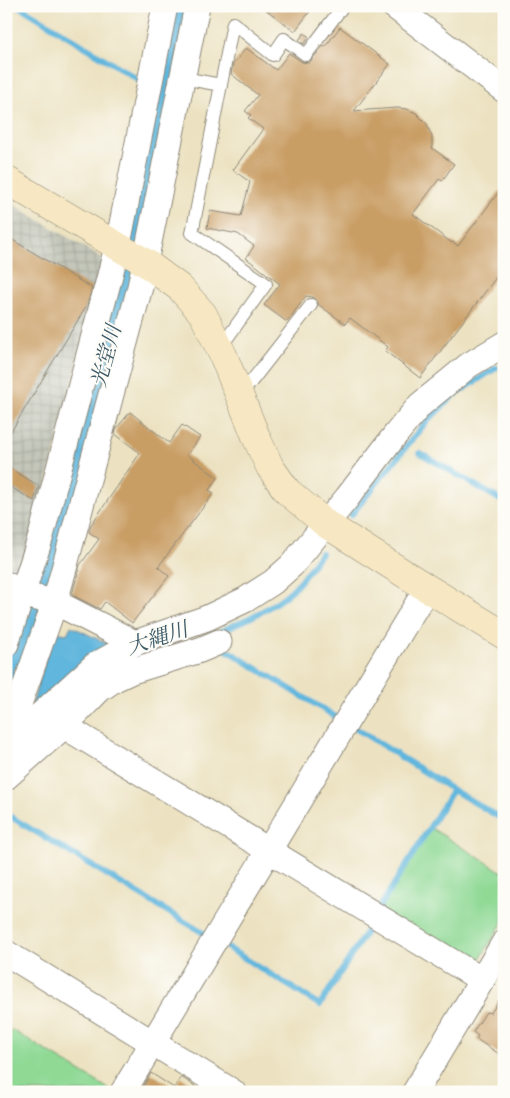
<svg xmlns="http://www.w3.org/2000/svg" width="510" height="1098" viewBox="0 0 510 1098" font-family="'Libre Bodoni','Noto Serif JP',serif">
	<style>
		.industrial { fill: url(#industrial-grid) }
		.green { fill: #8fd995; stroke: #5d8260 }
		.water { fill: #60b6dd; stroke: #467084 }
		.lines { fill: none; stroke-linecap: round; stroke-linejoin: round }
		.stream { stroke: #60b6dd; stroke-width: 6 }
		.river { stroke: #60b6dd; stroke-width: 38 }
		.building { fill: #c99e65 }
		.lane-casing { stroke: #8c8676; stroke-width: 14 }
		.street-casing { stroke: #8c8676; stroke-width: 27 }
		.secondary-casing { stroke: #8c8676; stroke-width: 29 }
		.lane { stroke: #fff; stroke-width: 12 }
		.street { stroke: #fff; stroke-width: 25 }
		.secondary { stroke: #f7e8c3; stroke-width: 28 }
		.labels { text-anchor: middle; stroke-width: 4; stroke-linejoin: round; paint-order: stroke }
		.water-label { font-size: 21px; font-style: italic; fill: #3e5c69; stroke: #fdfcf7 }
	</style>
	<defs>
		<pattern id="industrial-grid" width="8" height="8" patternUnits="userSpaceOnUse" patternTransform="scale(1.25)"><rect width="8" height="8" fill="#c3c6b9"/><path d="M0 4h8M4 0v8" fill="none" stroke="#a8aa9f"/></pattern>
	</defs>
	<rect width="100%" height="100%" fill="#fdfcf7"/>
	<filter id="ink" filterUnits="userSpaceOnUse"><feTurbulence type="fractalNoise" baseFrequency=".02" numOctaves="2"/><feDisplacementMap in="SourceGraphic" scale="10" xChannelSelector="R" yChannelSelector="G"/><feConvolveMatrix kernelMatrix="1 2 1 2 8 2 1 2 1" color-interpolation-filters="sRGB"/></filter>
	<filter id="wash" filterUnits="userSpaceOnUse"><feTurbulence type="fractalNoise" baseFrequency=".0096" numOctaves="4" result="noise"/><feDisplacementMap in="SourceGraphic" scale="20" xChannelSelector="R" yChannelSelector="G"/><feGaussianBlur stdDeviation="1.12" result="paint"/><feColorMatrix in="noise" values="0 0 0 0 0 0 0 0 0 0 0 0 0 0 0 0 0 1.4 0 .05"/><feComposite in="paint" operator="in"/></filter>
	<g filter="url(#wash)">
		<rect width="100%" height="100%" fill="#ece2c1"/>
		<!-- industrial -->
		<path class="industrial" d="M6,200L104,259L21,585L6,577Z"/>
		<!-- green -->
		<g class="green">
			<path d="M431,828L504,873V920L474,969L379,911Z"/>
			<path d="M12,1030L114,1092H6V1038Z"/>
		</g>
		<!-- water -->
		<path class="water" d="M71,626L114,647L31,708L54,632L67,634Z"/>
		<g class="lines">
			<!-- stream -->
			<g class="stream">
				<path d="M19,6L144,83"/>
				<path d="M420,453L504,502"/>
				<path d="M351,515L426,422L453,396L496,368"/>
				<path d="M215,634C243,621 276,608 298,584C306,575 313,563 321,553"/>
				<path d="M225,649L341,720"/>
				<path d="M352,726L453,790L504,820"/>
				<path d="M6,814L210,937"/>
				<path d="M378,910L453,790"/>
				<path d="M220,943L320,1005L373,921"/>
			</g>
			<!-- river -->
			<path class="river" d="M6,699L44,588L88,416L115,324L155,149L181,6"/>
		</g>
		<g id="blocks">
			<!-- building -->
			<g class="building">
				<path d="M261,6H314L295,31Z"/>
				<path d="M340,27L390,64L354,111L397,108L407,109L416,113L427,124L432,137V148L454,164L442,181L439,179L413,214L452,243L453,242L458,246L504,185V267L420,378L385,351L388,347L350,318L345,324L319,305L316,299L313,297L306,296L287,322L264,305L280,284L246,258L254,246L238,234L207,228L210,211L241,216L250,182L233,170L263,129L248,118L251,115L245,111L258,95L231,74L233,64L246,48L276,70L289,53L302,62L309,63L323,46L325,47Z"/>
				<path d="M304,33L309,37L304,44L299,40Z"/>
				<path d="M6,236L92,288L87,305L6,440Z"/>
				<path d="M130,412L169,443L182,425L200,437L187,455L218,478L209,490L214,493L158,567L169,576L132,623L105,602L100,609L72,595L80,565L99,539L89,532L91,525L140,453L115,434L116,429Z"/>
				<path d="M6,466L39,486L34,501L6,484Z"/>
				<path d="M504,992V1057L476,1039L478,1036L473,1032L486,1012L491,1013Z"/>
				<path d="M151,1073L174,1088L181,1077L195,1086L192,1092H140Z"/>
			</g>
		</g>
	</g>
	<g filter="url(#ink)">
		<use href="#blocks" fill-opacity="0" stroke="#8c8676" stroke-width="1"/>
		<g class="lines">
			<!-- lane casing -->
			<g class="lane-casing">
				<g id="lane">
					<path d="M183,78L221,85"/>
					<path d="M220,348L266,284L192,233L233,23L273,55L284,39L306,55L343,6"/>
					<path d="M240,396L311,305"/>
				</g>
			</g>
			<!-- street casing -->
			<g class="street-casing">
				<g id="street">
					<path d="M394,6L504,90"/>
					<path d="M6,584L23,595L55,602L135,643"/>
					<path d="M6,644L41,536L109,279L119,239L165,6"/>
					<path d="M64,726L482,980"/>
					<path d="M6,741L55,602L140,287L197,6"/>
					<path d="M6,746L94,666L135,643L207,618L245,600L273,582L292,565L347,498L396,434L420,405L469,365L504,344"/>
					<path d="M6,777L64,726L99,690L115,679L132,671L200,650L219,642"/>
					<path d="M6,953L233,1092"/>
					<path d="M123,1092L427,588"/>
					<path d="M415,1092L504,943"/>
				</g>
			</g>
			<!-- secondary casing -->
			<g class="secondary-casing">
				<path id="secondary" d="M6,180L146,263L180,288L203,314L223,355L257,439L270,467L287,491L326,524L427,588L504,635"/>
			</g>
			<!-- lane -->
			<use href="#lane" class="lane"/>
			<!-- street -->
			<use href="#street" class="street"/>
			<!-- secondary -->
			<use href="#secondary" class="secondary"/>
		</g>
	</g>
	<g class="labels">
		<!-- water labels -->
		<g class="water-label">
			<text transform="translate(106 356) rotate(-75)" y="7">光堂川</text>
			<text transform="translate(157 638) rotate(-18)" y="7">大縄川</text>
		</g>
	</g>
	<!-- margin -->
	<rect width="510" height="1098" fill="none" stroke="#fdfcf7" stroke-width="25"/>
</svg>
